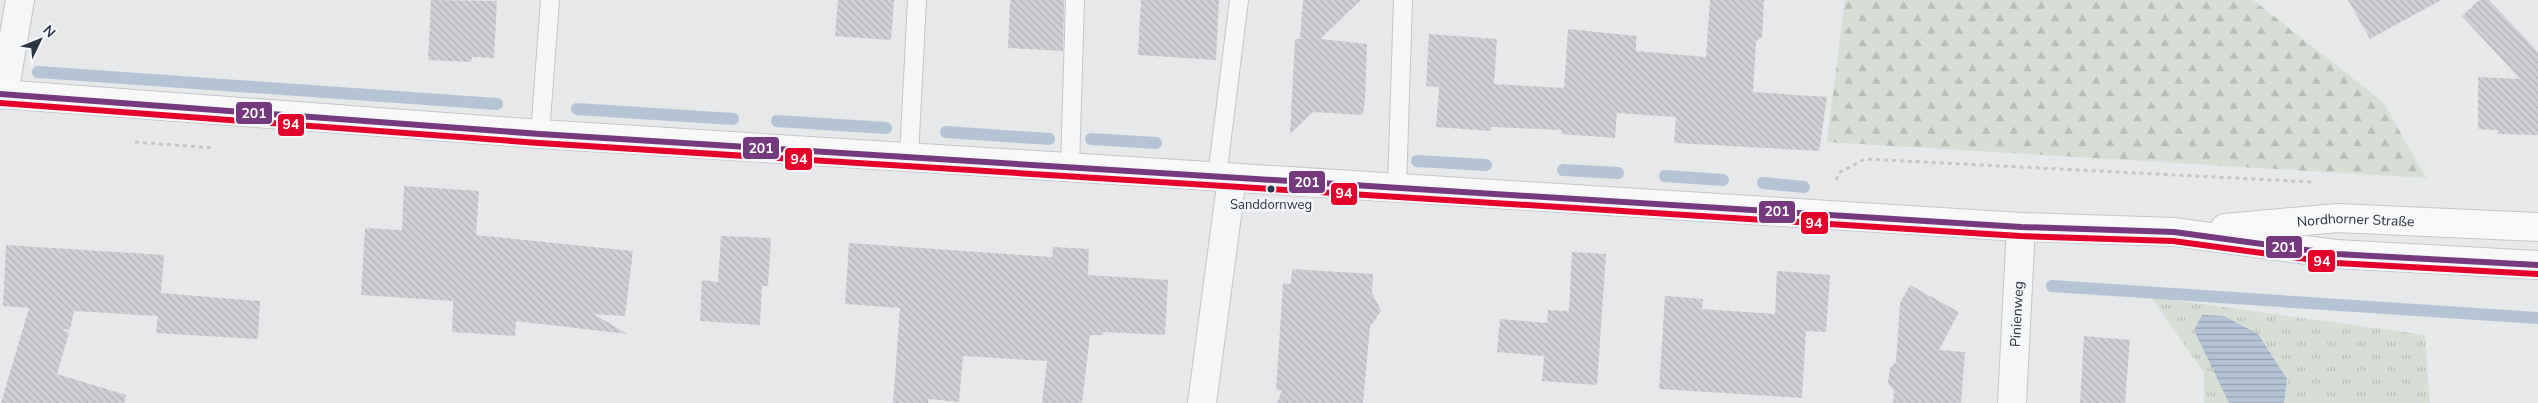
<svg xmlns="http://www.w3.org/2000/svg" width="2538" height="403" viewBox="0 0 2538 403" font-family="'Nunito Sans',sans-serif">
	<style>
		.grass { fill: url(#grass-tufts) }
		.forest { fill: url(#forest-firs) }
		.water { fill: url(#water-rules) }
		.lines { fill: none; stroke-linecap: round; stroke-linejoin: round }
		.stream { stroke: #b4c4d5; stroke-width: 12 }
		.building { fill: url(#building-back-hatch) }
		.lane-casing { stroke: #c4c6c8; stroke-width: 20 }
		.street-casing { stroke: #c4c6c8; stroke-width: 30 }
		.secondary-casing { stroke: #c4c6c8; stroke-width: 30 }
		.path { stroke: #c5c6ca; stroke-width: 3; stroke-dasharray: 4 4; stroke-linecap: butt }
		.lane { stroke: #f5f6f7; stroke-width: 18 }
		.street { stroke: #f5f6f7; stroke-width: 28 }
		.secondary { stroke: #f8f8f8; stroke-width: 28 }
		.bus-1-casing { stroke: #f4f6f9; stroke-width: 10 }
		.bus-2-casing { stroke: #f4f6f9; stroke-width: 10 }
		.bus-1 { stroke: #743a7d; stroke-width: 6 }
		.bus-2 { stroke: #e4002b; stroke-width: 6 }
		.bus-dot { fill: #2b3445; stroke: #f4f6f9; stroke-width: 2 }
		.labels { text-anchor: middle; stroke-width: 5; stroke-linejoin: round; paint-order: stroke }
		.bus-label { font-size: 13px; fill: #2b3445; stroke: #f4f6f9 }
		.street-label { font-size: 14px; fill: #2b3445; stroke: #f4f6f9 }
		.line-badge { stroke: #f4f6f9; stroke-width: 2 }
		.badge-label { font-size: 14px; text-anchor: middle; font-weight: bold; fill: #fff }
	</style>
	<defs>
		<pattern id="grass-tufts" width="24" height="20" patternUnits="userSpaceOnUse" patternTransform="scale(1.25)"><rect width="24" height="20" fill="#d6ded6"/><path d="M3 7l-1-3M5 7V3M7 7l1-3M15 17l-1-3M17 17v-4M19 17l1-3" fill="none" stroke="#b8bfb9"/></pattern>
		<pattern id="forest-firs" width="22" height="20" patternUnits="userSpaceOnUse" patternTransform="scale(1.25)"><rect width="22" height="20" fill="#d6ded6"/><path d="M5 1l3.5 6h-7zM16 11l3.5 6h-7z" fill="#b8bfb9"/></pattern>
		<pattern id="water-rules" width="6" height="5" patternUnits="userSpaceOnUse" patternTransform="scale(1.25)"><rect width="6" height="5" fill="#b4c4d5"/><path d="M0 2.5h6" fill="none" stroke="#93a0af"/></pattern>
		<pattern id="building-back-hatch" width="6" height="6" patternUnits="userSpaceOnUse" patternTransform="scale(1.25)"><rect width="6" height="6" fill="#ced0d3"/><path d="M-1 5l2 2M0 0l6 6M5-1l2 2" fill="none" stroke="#b1b3b6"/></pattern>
	</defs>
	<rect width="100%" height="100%" fill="#e6e8ea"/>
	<!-- grass -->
	<path class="grass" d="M2151,297L2425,335L2430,403H2204V373Z"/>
	<!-- forest -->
	<path class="forest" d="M1845,0H2253L2383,102L2426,178L1827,142Z"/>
	<!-- water -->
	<path class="water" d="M2202,315L2224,316L2258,334L2287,379L2284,403H2229L2194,330Z"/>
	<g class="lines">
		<!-- stream -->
		<g class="stream">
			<path d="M38,72L497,104"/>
			<path d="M577,109L733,119"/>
			<path d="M777,121L886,128"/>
			<path d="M946,132L1049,139"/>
			<path d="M1091,139L1156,143"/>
			<path d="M1417,161L1486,165"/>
			<path d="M1563,170L1618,173"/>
			<path d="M1665,176L1723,180"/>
			<path d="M1763,183L1804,187"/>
			<path d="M2052,286L2538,318"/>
		</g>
	</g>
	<!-- building -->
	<g class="building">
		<path d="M431,0L497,1L494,58L472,57L471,62L428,60Z"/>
		<path d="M838,0H894L891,40L835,36Z"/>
		<path d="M1010,0H1064L1063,51L1008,48Z"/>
		<path d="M1141,0H1219L1216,60L1138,55Z"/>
		<path d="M1303,0H1361L1320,39L1367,44L1365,100L1363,115L1313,112L1290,134L1295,39H1300Z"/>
		<path d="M1710,0H1764L1762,37L1756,41L1753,92L1827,97L1819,151L1676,143L1674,142L1676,117L1617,113L1615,138L1561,134L1562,130L1491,127V131L1436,127L1439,87L1426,86L1429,34L1497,39L1494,84L1564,88L1568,29L1636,36V51L1706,57Z"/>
		<path d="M2348,0H2441L2370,39Z"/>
		<path d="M2479,0H2489L2538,52V135L2497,134L2498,130L2478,129V77L2520,79L2462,16Z"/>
		<path d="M404,186L479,191L476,235L633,251L625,316L594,314L627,334L516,321L515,336L452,332L453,301L361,295L365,228L402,230Z"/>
		<path d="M721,236L771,238L768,286H762L760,325L700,321L702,280L718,282Z"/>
		<path d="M849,243L1052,257L1053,247L1089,249L1088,275L1168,280L1165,335L1103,332V335H1090L1082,403H1042L1047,361L963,356L959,402L929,399L928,403H893L900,308L845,304Z"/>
		<path d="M6,245L164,255L161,293L260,301L258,339L156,333L158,316L74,311L70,330L62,329L69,333L57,374L126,395L124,403H1L29,308L3,306Z"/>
		<path d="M1572,252L1606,254L1597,385L1542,381L1544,356L1497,352L1500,319L1547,323L1548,310L1569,311Z"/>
		<path d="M1292,269L1373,274L1372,293L1381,311L1370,327L1363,403H1277L1282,390H1276L1283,283L1291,284Z"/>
		<path d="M1777,271L1830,275L1826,332L1806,331L1802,398L1659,389L1665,296L1703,299L1702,309L1775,314Z"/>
		<path d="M1910,285L1959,312L1939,350L1965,352L1961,403H1893L1894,390L1888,383L1890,368L1896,362L1900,303Z"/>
		<path d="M2084,336L2130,340L2125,403H2080Z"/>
	</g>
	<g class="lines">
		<!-- lane casing -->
		<g class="lane-casing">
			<g id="lane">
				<path d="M540,134L550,0"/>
				<path d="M909,157L917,0"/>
				<path d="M1070,167L1075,0"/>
				<path d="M1217,177L1239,0"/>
				<path d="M1397,188L1403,0"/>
			</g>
		</g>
		<!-- street casing -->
		<g class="street-casing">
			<g id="street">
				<path d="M0,95L7,76L20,0"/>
				<path d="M1202,403L1232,178"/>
				<path id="s1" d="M2012,403L2021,227"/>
			</g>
		</g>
		<!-- secondary casing -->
		<g class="secondary-casing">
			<g id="secondary">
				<path d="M0,94L540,134L2021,227L2174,232L2336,254L2538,265"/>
				<path id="s2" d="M2225,228L2338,218L2538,227"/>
			</g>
		</g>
		<!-- path -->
		<g class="path">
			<path d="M135,142L213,148"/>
			<path d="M1836,180L1840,172L1865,159L2312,182"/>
		</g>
		<!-- lane -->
		<use href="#lane" class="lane"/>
		<!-- street -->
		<use href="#street" class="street"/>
		<!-- secondary -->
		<use href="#secondary" class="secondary"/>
		<!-- bus-1 casing -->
		<g class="bus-1-casing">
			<path id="bus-1" d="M0,94L540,134L2021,227L2174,232L2336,254L2538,265"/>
		</g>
		<!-- bus-2 casing -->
		<g class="bus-2-casing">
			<path id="bus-2" d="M0,103L539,143L2020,236L2173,241L2336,263L2538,274"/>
		</g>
		<!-- bus-1 -->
		<use href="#bus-1" class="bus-1"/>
		<!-- bus-2 -->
		<use href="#bus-2" class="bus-2"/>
	</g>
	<!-- markers -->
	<circle class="bus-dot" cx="1271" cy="189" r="4.5"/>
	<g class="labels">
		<!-- bus labels -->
		<g class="bus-label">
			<text x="1271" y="209">Sanddornweg</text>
		</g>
		<!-- street labels -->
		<g class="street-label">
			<text dy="5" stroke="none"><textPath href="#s2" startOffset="131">Nordhorner Straße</textPath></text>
			<text dy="5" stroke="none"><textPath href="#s1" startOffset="89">Pinienweg</textPath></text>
		</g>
	</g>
	<g class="line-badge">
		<rect x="235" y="101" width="38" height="24" rx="5" fill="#743a7d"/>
		<rect x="277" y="113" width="28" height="24" rx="5" fill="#e4002b"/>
		<rect x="742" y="136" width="38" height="24" rx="5" fill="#743a7d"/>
		<rect x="784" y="147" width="29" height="24" rx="5" fill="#e4002b"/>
		<rect x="1288" y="170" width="38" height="24" rx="5" fill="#743a7d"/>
		<rect x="1330" y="182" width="28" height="24" rx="5" fill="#e4002b"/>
		<rect x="1758" y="200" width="38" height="24" rx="5" fill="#743a7d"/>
		<rect x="1800" y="211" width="29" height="24" rx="5" fill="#e4002b"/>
		<rect x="2265" y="235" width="38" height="24" rx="5" fill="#743a7d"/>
		<rect x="2307" y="249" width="29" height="24" rx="5" fill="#e4002b"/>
	</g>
	<g class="badge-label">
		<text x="254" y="118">201</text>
		<text x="291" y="129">94</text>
		<text x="761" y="153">201</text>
		<text x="799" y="164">94</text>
		<text x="1307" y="187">201</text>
		<text x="1344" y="198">94</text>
		<text x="1777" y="216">201</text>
		<text x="1814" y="228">94</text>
		<text x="2284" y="252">201</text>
		<text x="2322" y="266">94</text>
	</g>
	<!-- north arrow -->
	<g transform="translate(40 40) rotate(47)" stroke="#f4f6f9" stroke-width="4" paint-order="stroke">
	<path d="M0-4L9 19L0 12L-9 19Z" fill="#2b3445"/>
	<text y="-8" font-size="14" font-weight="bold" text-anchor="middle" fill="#2b3445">N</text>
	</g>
</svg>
